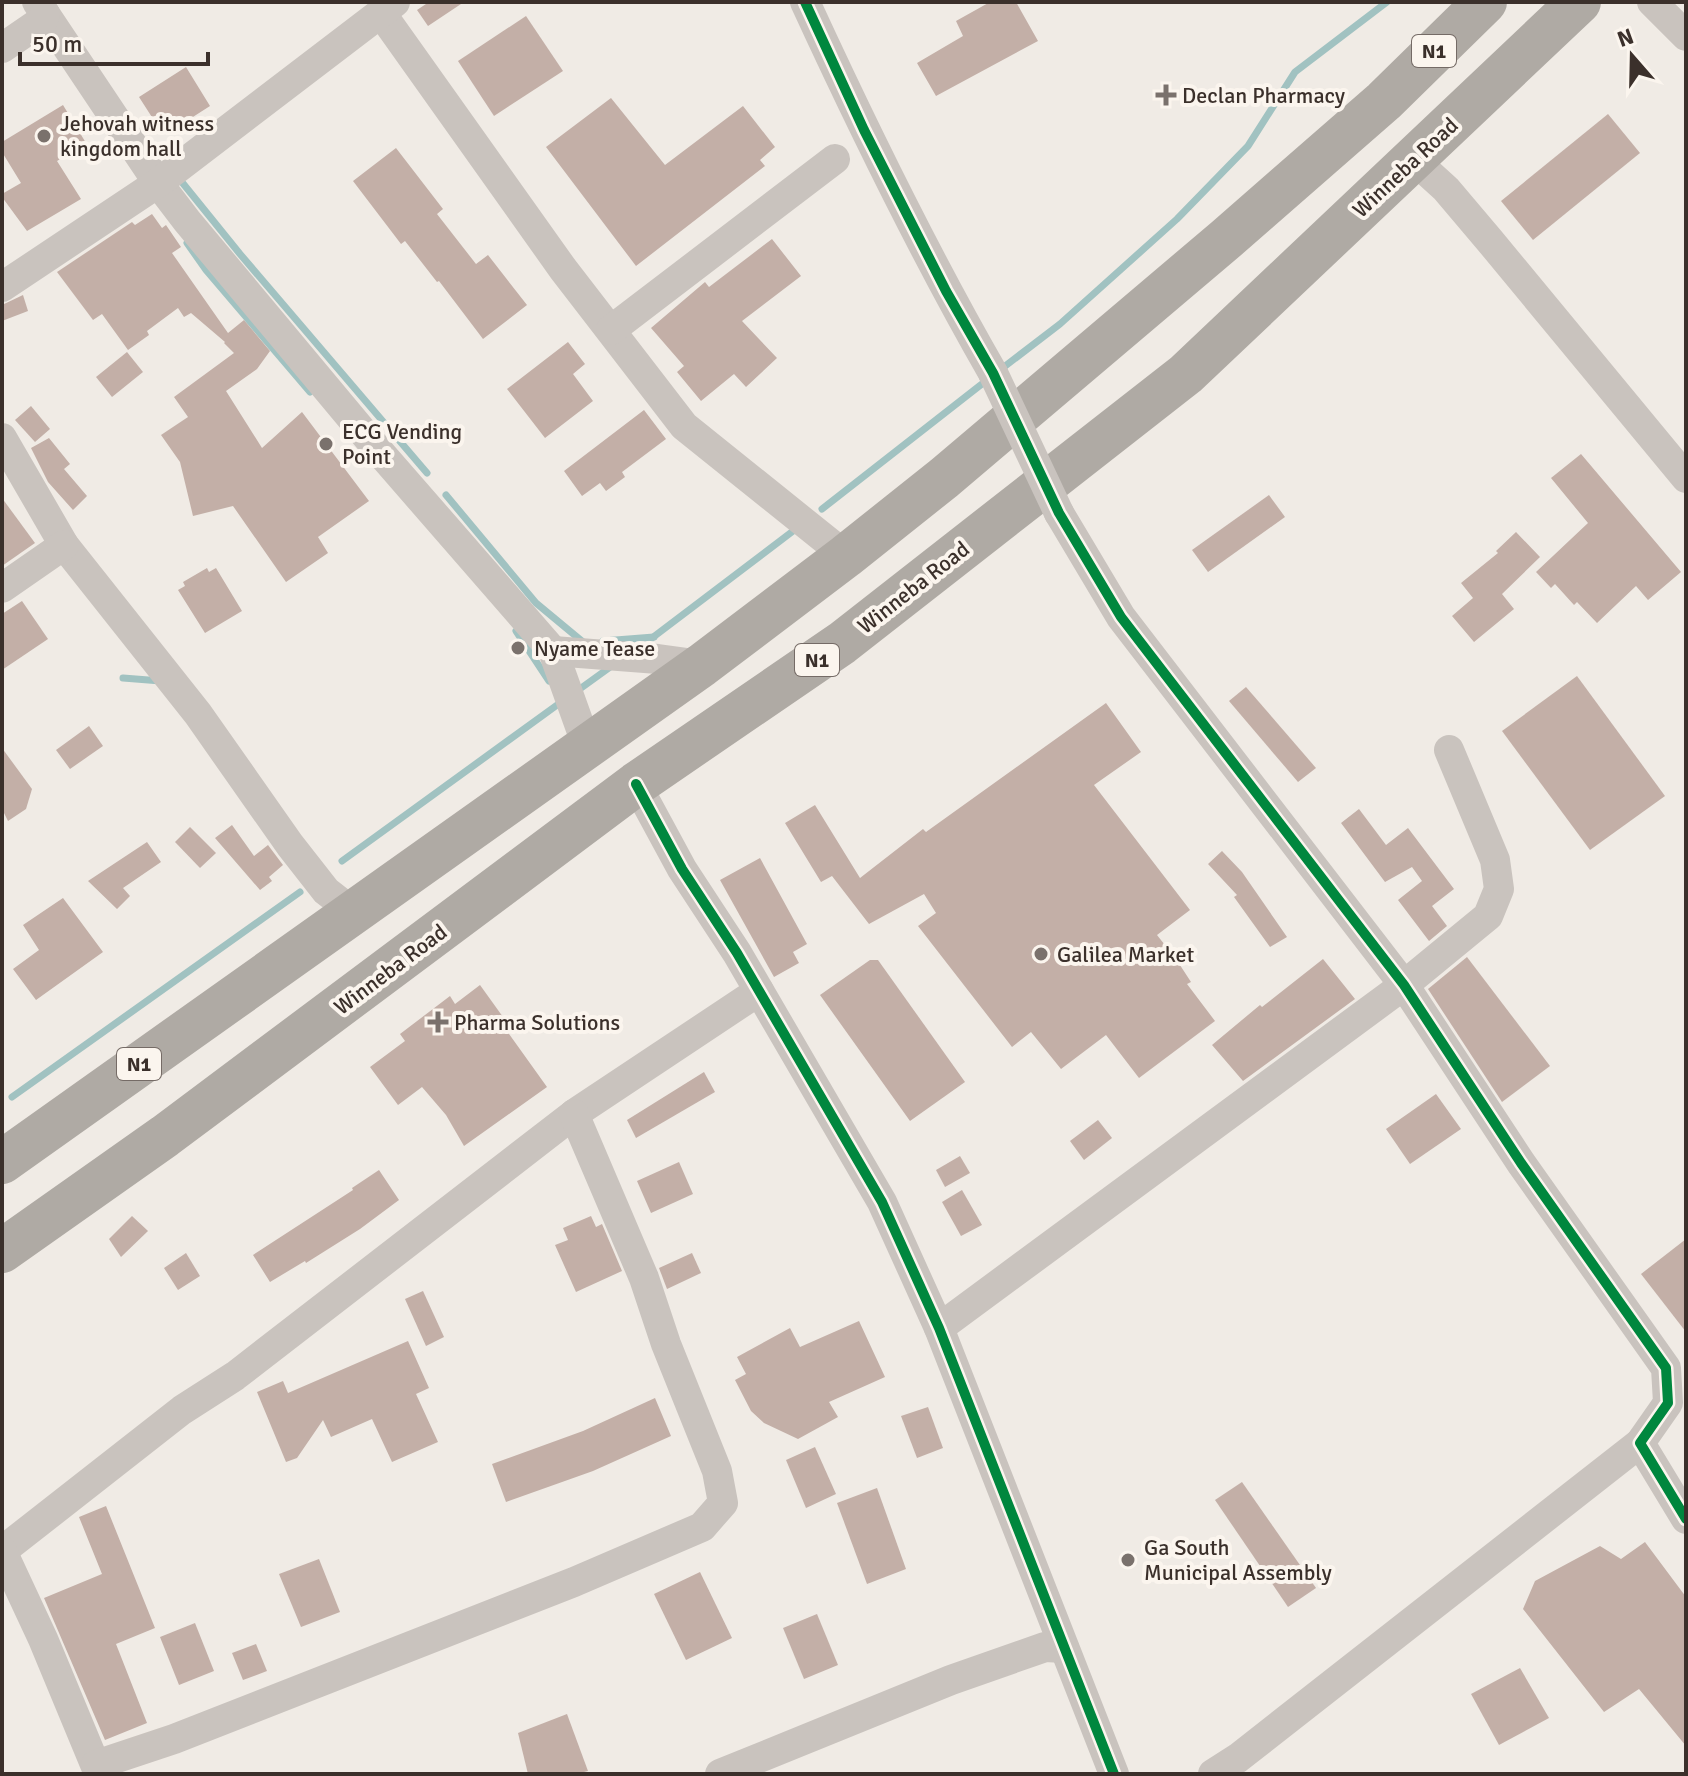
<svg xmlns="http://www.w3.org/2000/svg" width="1688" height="1776" viewBox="0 0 1688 1776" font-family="Signika,sans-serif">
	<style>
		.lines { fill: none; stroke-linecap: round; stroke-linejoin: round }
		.stream { stroke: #a1c2c1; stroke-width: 7 }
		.building { fill: #c3afa7 }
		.minor { stroke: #c9c3be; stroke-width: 30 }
		.highway { stroke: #afaaa4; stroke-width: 44 }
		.minor-bridge { stroke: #c9c3be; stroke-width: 30 }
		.cycleway-casing { stroke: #fbf5ee; stroke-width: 15 }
		.cycleway { stroke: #00873e; stroke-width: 10 }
		.poi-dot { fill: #7a716c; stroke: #fbf5ee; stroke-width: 3 }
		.labels { text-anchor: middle; stroke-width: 8; stroke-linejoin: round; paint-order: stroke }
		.shield { fill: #fbf5ee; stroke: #756b66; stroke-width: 2 }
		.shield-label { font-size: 20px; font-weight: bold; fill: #3b302b }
		.poi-label { font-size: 22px; fill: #3b302b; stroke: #fbf5ee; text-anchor: start }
		.street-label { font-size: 22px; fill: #3b302b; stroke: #fbf5ee }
	</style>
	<rect width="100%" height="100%" fill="#f0ebe5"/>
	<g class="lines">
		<!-- stream -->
		<g class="stream">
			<path d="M181,181L240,254L427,473"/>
			<path d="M187,243L206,270L310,392"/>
			<path d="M1000,370L1060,324L1177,219L1248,146L1295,72L1387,2"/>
			<path d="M446,495L536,603L583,642"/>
			<path d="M822,509L987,380"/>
			<path d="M516,631L549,681"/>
			<path d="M652,638L797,528"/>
			<path d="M603,641L654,637"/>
			<path d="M123,678L161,681"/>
			<path d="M577,691L613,665"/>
			<path d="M342,861L564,700"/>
			<path d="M12,1097L300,892"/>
		</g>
	</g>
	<!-- building -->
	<g class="building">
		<path d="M429,2H464L428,26L417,10Z"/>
		<path d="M990,2H1016L1038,41L936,96L917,63L963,36L956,21Z"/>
		<path d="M526,16L563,71L494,116L458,61Z"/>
		<path d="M186,67L210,106L171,131L164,120L157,125L139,97Z"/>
		<path d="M611,98L665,165L743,106L775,147L760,160L765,166L636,266L546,147Z"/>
		<path d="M63,105L86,143L57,161L81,199L27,231L2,197V194L21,183L2,152V142Z"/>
		<path d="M1608,114L1640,153L1533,240L1501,201Z"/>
		<path d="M396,148L443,209L437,214L476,264L488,255L527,305L483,339L439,281L437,282L405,241L401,244L353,181Z"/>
		<path d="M152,214L162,228L166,225L181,247L172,253L228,333L244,320L270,351L257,369L226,391L262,448L302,412L369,501L318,537L328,553L286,582L233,506L193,516L180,462L161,435L188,417L174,397L234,353L224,343L225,342L191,313L184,317L178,308L147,331L149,335L128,350L102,314L93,320L57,272L132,222L135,225Z"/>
		<path d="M772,239L801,276L742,321L777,358L746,387L734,374L701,401L677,372L684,366L651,328L705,282L709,287Z"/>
		<path d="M23,295L28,311L2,321V305Z"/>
		<path d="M568,342L585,364L573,374L593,401L545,438L507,389Z"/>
		<path d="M127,352L143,372L112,397L96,377Z"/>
		<path d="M31,406L50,429L35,442L15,420Z"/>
		<path d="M644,410L666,439L622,472L625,477L606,491L600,483L582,496L564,471Z"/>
		<path d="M49,438L70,464L64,469L87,496L73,510L48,482L31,448Z"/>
		<path d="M1581,454L1681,572L1648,600L1636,586L1597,623L1577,602L1574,605L1555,584L1551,588L1536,572L1588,523L1551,478Z"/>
		<path d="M1269,495L1285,517L1208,572L1192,550Z"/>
		<path d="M2,498L35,543L2,566Z"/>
		<path d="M1516,532L1540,557L1502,594L1514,609L1474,642L1452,616L1473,598L1461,583L1498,553L1496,551Z"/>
		<path d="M207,568L209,572L216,568L242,611L205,633L178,590L185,586L183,582Z"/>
		<path d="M22,601L48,639L2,670V614Z"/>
		<path d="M1577,676L1665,796L1590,850L1502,731Z"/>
		<path d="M1246,687L1316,768L1298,782L1229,701Z"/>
		<path d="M1106,703L1141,752L1094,785L1190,910L1157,935L1176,959L1191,982L1187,984L1215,1021L1139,1078L1106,1035L1061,1069L1031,1032L1012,1047L918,926L936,913L924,894L869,924L832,876L821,882L785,823L815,805L860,878L923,829L926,832Z"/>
		<path d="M89,726L103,746L70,769L56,750Z"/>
		<path d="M2,748L32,789L26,809L8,821L2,809Z"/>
		<path d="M1359,809L1386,845L1408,828L1454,889L1432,906L1447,926L1429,941L1398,900L1422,881L1412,867L1385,882L1341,823Z"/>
		<path d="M232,825L254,856L268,845L283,865L269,877L272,881L260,890L215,838Z"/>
		<path d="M190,827L216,853L200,868L175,842Z"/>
		<path d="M147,842L161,862L123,888L130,896L117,909L88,881Z"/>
		<path d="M1222,851L1242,872L1287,937L1270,947L1234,897L1237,895L1208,864Z"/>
		<path d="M760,858L807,944L793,952L799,963L774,977L720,880Z"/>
		<path d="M63,898L103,952L36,1000L13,969L39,950L23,925Z"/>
		<path d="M1467,957L1550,1066L1502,1102L1428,989Z"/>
		<path d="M1323,959L1355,999L1243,1081L1212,1045L1260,1005L1262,1007Z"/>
		<path d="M870,960H878L965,1082L910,1121L820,995Z"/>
		<path d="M480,985L503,1017L499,1020L547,1087L464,1146L446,1115L422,1087L398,1105L370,1067L405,1041L400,1034L450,996L455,1004Z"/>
		<path d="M704,1072L715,1092L636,1138L627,1120Z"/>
		<path d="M1436,1094L1461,1129L1410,1164L1386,1129Z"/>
		<path d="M1098,1120L1112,1138L1084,1160L1070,1141Z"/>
		<path d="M960,1156L970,1173L945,1187L936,1170Z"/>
		<path d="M679,1162L693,1194L651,1213L637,1181Z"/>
		<path d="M379,1170L399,1200L360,1229L306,1263L305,1261L270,1282L253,1255L353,1190L352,1188Z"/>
		<path d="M962,1190L982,1225L961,1236L942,1202Z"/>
		<path d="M132,1216L148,1231L121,1257L109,1239Z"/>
		<path d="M591,1216L596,1227L602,1224L622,1271L576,1292L555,1245L568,1240L563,1228Z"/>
		<path d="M1686,1239V1332L1641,1274Z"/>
		<path d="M186,1253L200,1276L178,1290L164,1268Z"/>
		<path d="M692,1253L701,1273L667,1289L659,1268Z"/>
		<path d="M423,1291L444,1337L426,1346L405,1299Z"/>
		<path d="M859,1321L885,1377L829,1402L838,1417L798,1439L764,1423L751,1411L735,1380L746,1374L737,1357L790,1328L800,1347Z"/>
		<path d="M408,1341L429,1388L416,1394L438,1442L392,1462L372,1419L331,1437L323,1420L297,1458L286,1462L257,1392L283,1381L288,1393Z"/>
		<path d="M655,1398L671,1436L593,1471L506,1502L492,1464L583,1431Z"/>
		<path d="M928,1407L943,1448L917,1458L901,1416Z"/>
		<path d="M815,1447L836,1494L806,1508L786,1460Z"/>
		<path d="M1242,1482L1316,1588L1288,1607L1215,1500Z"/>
		<path d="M877,1488L906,1569L867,1584L837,1503Z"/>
		<path d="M106,1506L155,1628L116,1644L147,1723L105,1740L44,1598L102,1574L79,1517Z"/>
		<path d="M1645,1542L1686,1597V1746L1639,1689L1604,1712L1523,1609L1535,1581L1600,1546L1621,1559Z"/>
		<path d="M319,1559L340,1612L301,1627L279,1574Z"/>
		<path d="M700,1572L732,1638L686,1660L654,1594Z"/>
		<path d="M817,1614L838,1665L804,1679L783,1628Z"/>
		<path d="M195,1623L214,1671L179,1685L160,1637Z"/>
		<path d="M256,1644L267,1671L243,1680L232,1653Z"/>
		<path d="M1520,1668L1549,1718L1499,1745L1471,1694Z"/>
		<path d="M567,1714L588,1771L576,1774H528L518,1733Z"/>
	</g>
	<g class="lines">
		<!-- minor -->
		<g class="minor">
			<path d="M37,2L158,183L187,221L378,450L553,651L587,746"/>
			<path d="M805,2C863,128 924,253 993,373"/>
			<path d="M1652,2L1686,36"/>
			<path d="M381,13L563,269L684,426L846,556"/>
			<path d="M2,48L43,20L45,14"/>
			<path d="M1413,159L1446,189L1490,241L1686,478"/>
			<path d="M2,287L158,183L395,2"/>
			<path d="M611,330L835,159"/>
			<path d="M2,438L64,545L198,714L290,845L326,891L353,912"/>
			<path d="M1059,513L1121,617L1404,985L1521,1163L1666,1368L1668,1403L1640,1443L1686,1519"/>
			<path d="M2,588L64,545"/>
			<path d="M553,651L658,659L702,665"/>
			<path d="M636,784L682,869L737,953L882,1202L939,1328L1114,1774"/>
			<path d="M939,1328L1404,985L1488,916L1499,889L1495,860L1449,750"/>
			<path d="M2,1551L182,1410L235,1376L574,1114L759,991"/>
			<path d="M2,1551L43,1639L99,1774"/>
			<path d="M96,1765L174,1739L574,1582L702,1527L723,1503L717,1471L666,1344L644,1278L574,1114"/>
			<path d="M720,1774L951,1680L1045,1647L1064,1648"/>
			<path d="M1213,1774L1238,1758L1640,1443"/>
		</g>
		<!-- highway -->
		<g class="highway">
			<path d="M2,1162L702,665L846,556L944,478L1226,239L1384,101L1485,2"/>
			<path d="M2,1251L165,1136L636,784L842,643L1186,374L1579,2"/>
		</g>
		<!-- minor-bridge -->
		<path class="minor-bridge" d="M993,373L1059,513"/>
		<!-- cycleway casing -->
		<g class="cycleway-casing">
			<g id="cycleway">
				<path d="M805,2L864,130L946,291L993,373L1059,513L1121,617L1404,985L1521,1163L1666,1368L1668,1403L1640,1443L1686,1519"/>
				<path d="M636,784L682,869L737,953L882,1202L939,1328L1114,1774"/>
			</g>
		</g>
		<!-- cycleway -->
		<use href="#cycleway" class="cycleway"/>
	</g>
	<!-- markers -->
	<g class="poi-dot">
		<path d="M1162 83h8v8h8v8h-8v8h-8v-8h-8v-8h8z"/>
		<circle cx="44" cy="136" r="8"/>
		<circle cx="326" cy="444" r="8"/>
		<circle cx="518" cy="648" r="8"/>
		<circle cx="1041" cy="954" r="8"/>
		<path d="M434 1010h8v8h8v8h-8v8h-8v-8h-8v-8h8z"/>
		<circle cx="1128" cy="1560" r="8"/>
	</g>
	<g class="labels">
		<!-- shield labels -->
		<g class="shield">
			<rect x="1412" y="35" width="44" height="32" rx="6"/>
			<rect x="795" y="644" width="44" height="32" rx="6"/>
			<rect x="117" y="1048" width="44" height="32" rx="6"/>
		</g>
		<g class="shield-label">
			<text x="1434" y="58">N1</text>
			<text x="817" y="667">N1</text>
			<text x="139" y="1071">N1</text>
		</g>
		<!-- poi labels -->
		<g class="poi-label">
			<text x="1182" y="103">Declan Pharmacy</text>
			<text x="60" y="131">Jehovah witness<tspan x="60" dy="25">kingdom hall</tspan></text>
			<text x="342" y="439">ECG Vending<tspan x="342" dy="25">Point</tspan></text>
			<text x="534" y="656">Nyame Tease</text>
			<text x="1057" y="962">Galilea Market</text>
			<text x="454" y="1030">Pharma Solutions</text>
			<text x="1144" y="1555">Ga South<tspan x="1144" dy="25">Municipal Assembly</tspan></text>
		</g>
		<!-- street labels -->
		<g class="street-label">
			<text transform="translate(1405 167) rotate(-43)" y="8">Winneba Road</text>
			<text transform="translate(913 587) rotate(-38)" y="8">Winneba Road</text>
			<text transform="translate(390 969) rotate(-37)" y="8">Winneba Road</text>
		</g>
	</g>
	<!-- border -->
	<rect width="1688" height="1776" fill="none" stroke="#3b302b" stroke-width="8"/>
	<!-- north arrow -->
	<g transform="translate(1632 56) rotate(340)" stroke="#fbf5ee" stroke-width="6" paint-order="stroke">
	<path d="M0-6L14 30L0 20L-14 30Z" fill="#3b302b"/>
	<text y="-12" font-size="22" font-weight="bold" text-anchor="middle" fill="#3b302b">N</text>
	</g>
	<!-- scale -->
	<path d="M20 52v12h188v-12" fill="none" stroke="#3b302b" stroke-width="4"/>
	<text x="32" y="52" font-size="24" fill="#3b302b" stroke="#fbf5ee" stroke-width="6" paint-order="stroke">50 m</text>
</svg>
